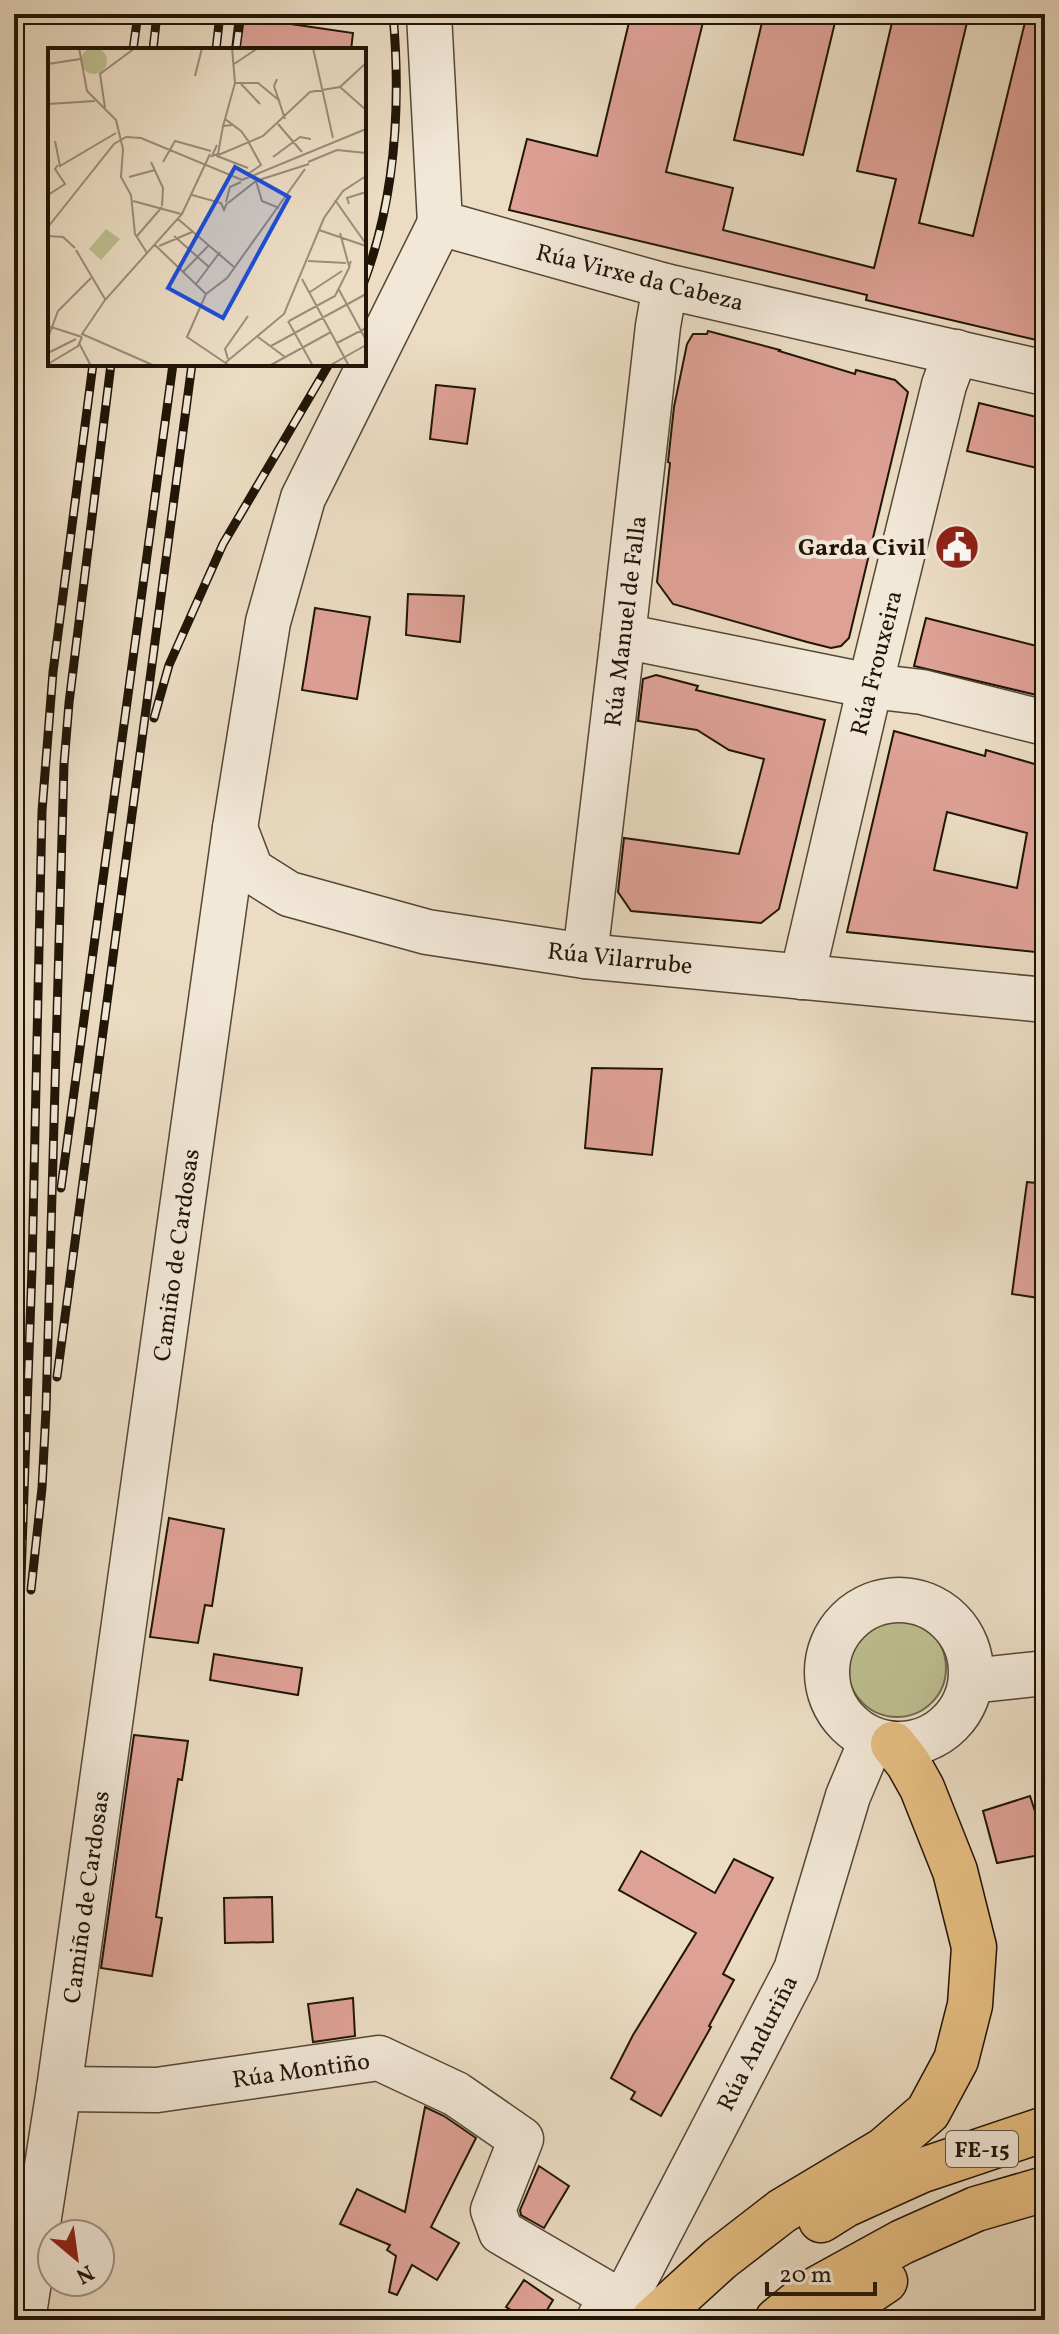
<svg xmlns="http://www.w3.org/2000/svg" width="1059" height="2334" viewBox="0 0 1059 2334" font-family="Vollkorn,serif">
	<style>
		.green { fill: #bdbf90; stroke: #6f6a4c; stroke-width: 2 }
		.building { fill: #dea196; stroke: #211507; stroke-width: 2; fill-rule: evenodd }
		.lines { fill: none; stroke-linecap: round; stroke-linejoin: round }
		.minor-casing { stroke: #544736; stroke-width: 47 }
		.highway-casing { stroke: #211507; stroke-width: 47 }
		.minor { stroke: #f2e8d8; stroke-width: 44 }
		.highway { stroke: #e6be82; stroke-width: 44 }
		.rail-casing { stroke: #211507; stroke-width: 9 }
		.rail { stroke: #f2e8d8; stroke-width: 6; stroke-dasharray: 18; stroke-linecap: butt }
		.labels { text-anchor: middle; stroke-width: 8; stroke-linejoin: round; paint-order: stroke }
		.shield { fill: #f2e8d8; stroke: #605446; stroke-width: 2 }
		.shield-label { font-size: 22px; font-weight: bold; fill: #211507 }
		.street-label { font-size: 24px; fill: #211507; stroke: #f2e8d8 }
		.poi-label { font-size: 24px; font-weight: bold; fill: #211507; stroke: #f2e8d8; text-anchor: end }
		.inset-road { fill: none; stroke: #9a8c78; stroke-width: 2 }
		.view { fill: #1d4ed8; fill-opacity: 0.15; stroke: #1d4ed8; stroke-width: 4 }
		.inset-edge { fill: none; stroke: #211507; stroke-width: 4 }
	</style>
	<rect width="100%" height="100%" fill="#ebdcc3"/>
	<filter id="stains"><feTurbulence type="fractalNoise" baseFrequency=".0025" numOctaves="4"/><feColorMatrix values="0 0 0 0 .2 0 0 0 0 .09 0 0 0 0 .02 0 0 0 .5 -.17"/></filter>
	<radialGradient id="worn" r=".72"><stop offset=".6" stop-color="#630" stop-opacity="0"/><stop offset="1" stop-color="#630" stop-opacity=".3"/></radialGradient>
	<!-- green -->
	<circle class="green" cx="897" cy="1668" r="49"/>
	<!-- building -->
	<g class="building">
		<path d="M631,14H705L666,172L733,188L723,230L874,268L896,179L857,171L894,14H969L919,223L973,236L1027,14H1045V342L866,300L867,295L509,210L527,139L597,156Z"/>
		<path d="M764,14H837L803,155L734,140Z"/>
		<path d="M236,16L353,33L351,50H232Z"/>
		<path d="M708,331L780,350L779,351L855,374L856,370L895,380L908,392L849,638L841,646L831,648L807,642L673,604L657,582L670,463L668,462L674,407L687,344L693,334H707Z"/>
		<path d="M436,385L475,389L467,444L430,439Z"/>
		<path d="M979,403L1045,419V470L967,451Z"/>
		<path d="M408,594L464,596L460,642L406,635Z"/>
		<path d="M315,608L370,617L357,699L302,690Z"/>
		<path d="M926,618L1045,648V697L914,666Z"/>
		<path d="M656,675L698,686L696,690L825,720L779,909L761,923L631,911L618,892L624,838L739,854L764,759L729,750L697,730L638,721L643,679Z"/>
		<path d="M894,731L985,756L986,750L1045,767V953L847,932ZM947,812L1027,833L1017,888L934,870Z"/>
		<path d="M592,1068L662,1069L652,1155L585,1148Z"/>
		<path d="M1027,1182L1045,1184V1299L1012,1294Z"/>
		<path d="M169,1518L224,1529L212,1606L205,1605L198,1643L150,1637Z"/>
		<path d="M214,1654L302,1668L298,1695L210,1680Z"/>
		<path d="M134,1735L188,1741L182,1780L178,1779L164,1866L156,1917L162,1918L152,1976L101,1968Z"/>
		<path d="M1030,1796L1045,1842V1854L997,1863L983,1811Z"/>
		<path d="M641,1851L715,1893L734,1859L773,1878L723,1974L734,1980L709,2026L711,2027L661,2116L631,2099L635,2092L611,2078L633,2035L696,1933L619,1890Z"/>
		<path d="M272,1897L273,1942L225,1943L224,1898Z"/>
		<path d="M353,1998L355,2036L313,2042L308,2004Z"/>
		<path d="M425,2107L444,2116L476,2138L431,2227L459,2243L437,2280L412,2265L397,2295L389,2292L396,2256L387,2250L390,2245L340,2224L357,2189L405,2212Z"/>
		<path d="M539,2166L569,2186L544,2228L521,2215L520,2210Z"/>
		<path d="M524,2280L553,2300L541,2320H527L506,2307Z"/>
	</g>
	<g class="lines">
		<!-- minor casing -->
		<g class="minor-casing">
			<g id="minor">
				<path d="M429,14L440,223L665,286L1045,373"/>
				<path d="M623,636L870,686L922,692L1045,723"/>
				<path d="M235,828L251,870L289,894L427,932L585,956L1045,1000"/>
				<path d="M585,956L623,636L658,326L665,286"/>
				<path d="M802,977L870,686L944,385L956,352"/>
				<circle cx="899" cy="1672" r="72"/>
				<path d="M971,1681L1045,1673"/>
				<path d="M59,2089L157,2090L379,2058L456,2094L521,2139L493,2210L501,2232L623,2303"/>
				<path d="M600,2317L623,2303L796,1970L848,1796L872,1739"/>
				<path d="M23,2320L59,2089L235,828L268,622L303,498L440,223"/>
			</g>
		</g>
		<!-- highway casing -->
		<g class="highway-casing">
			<g id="highway">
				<path d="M821,2220L845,2205L920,2171L1045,2129"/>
				<path d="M653,2320L720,2259L782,2211L884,2150L928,2112L956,2060L970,2005L974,1947L955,1871L922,1788L908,1763L893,1744"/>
				<path d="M777,2320L811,2292L902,2242L976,2209L1045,2189"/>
				<path d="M827,2320L885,2281"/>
			</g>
		</g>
		<!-- minor -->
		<use href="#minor" class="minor"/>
		<!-- highway -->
		<use href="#highway" class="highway"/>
		<!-- rail casing -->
		<g class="rail-casing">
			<g id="rail">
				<path d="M133,50L138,14"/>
				<path d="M153,50L157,14"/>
				<path d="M216,50L220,14"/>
				<path d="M236,50L241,14"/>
				<path d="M364,282C396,196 401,104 393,14"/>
				<path d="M154,718L169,665L223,544L329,364"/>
				<path d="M61,1188L173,364"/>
				<path d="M57,1377L192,364"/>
				<path d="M31,1590L42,1488L46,1410L64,764L69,703L111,364"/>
				<path d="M14,1774L32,1268L42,811L53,672L93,364"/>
			</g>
		</g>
		<!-- rail -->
		<use href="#rail" class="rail"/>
	</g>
	<!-- icons -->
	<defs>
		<g id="civic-disc" transform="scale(2.3)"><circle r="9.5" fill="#8f2418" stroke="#f2e8d8"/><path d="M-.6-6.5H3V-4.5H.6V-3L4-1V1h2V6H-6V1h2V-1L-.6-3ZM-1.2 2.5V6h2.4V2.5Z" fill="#fff"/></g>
	</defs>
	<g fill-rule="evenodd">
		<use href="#civic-disc" x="957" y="547"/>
	</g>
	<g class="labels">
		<!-- shield labels -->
		<rect class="shield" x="946" y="2131" width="72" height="36" rx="6"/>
		<g class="shield-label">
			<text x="982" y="2157">FE-15</text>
		</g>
		<!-- street labels -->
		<g class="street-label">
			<text transform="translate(640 277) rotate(14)" y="8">Rúa Virxe da Cabeza</text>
			<text transform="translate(625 621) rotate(-83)" y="8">Rúa Manuel de Falla</text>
			<text transform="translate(876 663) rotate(-76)" y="8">Rúa Frouxeira</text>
			<text transform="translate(620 958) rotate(6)" y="8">Rúa Vilarrube</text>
			<text transform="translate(176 1255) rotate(-82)" y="8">Camiño de Cardosas</text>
			<text transform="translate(86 1897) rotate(-82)" y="8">Camiño de Cardosas</text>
			<text transform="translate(757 2043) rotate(-63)" y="8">Rúa Anduriña</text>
			<text transform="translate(301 2070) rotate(-8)" y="8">Rúa Montiño</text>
		</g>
		<!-- poi labels -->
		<g class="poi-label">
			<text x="926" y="555">Garda Civil</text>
		</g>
	</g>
	<!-- overview -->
	<g transform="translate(48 48)">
		<rect width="318" height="318" fill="#ebdcc3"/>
		<path d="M33 13a13 13 0 1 1 26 0a13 13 0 1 1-26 0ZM58,181L72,191L53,212L41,201Z" fill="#bdbf90"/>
		<path class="inset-road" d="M31,0L39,43L68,72L75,101L73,129L83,147L87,186L99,205M265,0L285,90M0,16L32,11M186,16L210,0M147,28L154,0M229,31L226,38L237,71M187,35H210L232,53M193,36L212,56M292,39L318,62M0,56L47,53M57,60L52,26L87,0M177,71L187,35L184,0M230,76L254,104M184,77L175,78L177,71L193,83L201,94M7,93L12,118L68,85M169,97L164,108L170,106L175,78M168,108L215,88L262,44L292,39L318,15M169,108L200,120M225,109L252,89L263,91M103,114L115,140L114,158M115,114L127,93L163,103M260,114L289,102L318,105M200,126L213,117L201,95M81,129L107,122M208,133L214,153L231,160M0,147L17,136L7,121L10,117M144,147L173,155L176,162L179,155M287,152L318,196M85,153L133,166M178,154L182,139L193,134M180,155L208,133L261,116M301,156L299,150L318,144M130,171L186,219M0,179L66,96L78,89L93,90L194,132L318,81M271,182L318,198M292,185L301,218L303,213M0,188L15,189L27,200M89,188L114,159M126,188L161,219M107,197L158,246L139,289L182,318M111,198L144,184M28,202L57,251M260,213L298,215M135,224L161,197M254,231L301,318M148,236L172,204M290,240L318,292M262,244L294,223M158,246L179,230L257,121M240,273L265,318M241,273L287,248L302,218M0,278L34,289M210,289L237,309M0,290L10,263L43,230M31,295L43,318M289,295L318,280M223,298L318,246M0,305L28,291M180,311L177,301L200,268M177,315L236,266L276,170L295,143L318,128M0,316L30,298L34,289M107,318L34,286L57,252L134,166L162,106M221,318L283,284M281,318L318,297"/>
		<path class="view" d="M187,119L241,149L175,270L120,240Z"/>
		<rect width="318" height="318" class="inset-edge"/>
	</g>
	<!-- margin -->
	<rect width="1059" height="2334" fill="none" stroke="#ebdcc3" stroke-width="48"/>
	<rect x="16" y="16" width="1027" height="2302" fill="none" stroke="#211507" stroke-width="4"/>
	<rect x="24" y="24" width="1011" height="2286" fill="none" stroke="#211507" stroke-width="2"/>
	<!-- north arrow -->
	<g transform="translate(76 2258) rotate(151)"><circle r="38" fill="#f2e8d8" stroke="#9e9484" stroke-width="2"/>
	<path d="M0-6L14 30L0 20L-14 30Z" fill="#8f2418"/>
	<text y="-12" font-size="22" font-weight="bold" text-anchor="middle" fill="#211507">N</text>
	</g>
	<!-- scale -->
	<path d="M767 2282v12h108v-12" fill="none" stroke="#211507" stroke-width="4"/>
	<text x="779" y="2282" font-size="24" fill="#211507" stroke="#f2e8d8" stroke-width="6" paint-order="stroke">20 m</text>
	<rect width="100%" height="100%" filter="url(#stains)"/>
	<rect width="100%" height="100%" fill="url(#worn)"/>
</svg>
